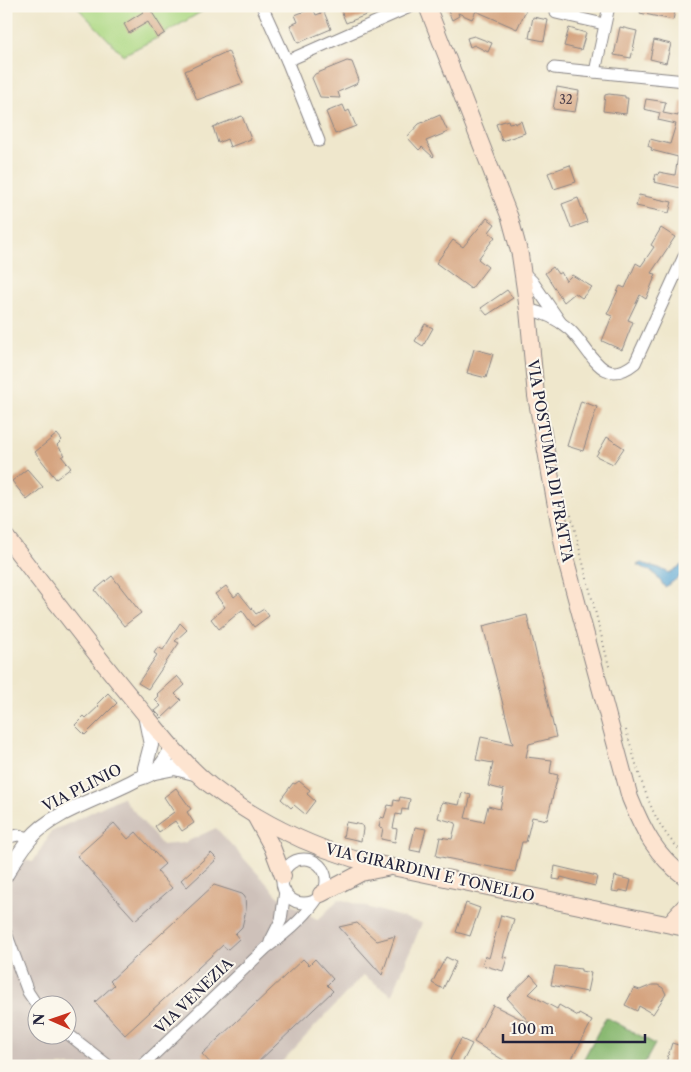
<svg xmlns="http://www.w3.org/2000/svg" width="691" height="1072" viewBox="0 0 691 1072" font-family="'Libre Caslon Text',serif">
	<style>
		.industrial { fill: #cec1ba; fill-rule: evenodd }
		.green { fill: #aed985; stroke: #687e60 }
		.forest { fill: #8ab972; stroke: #566e56 }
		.water { fill: #5da9d6; stroke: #406688 }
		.building { fill: #d5a480 }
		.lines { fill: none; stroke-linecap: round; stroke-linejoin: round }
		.minor-casing { stroke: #888484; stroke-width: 13 }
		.tertiary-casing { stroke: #888484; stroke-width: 16 }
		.secondary-casing { stroke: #888484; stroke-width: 18 }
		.path { stroke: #888484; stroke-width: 2; stroke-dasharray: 1 4; stroke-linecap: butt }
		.minor { stroke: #fff; stroke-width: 11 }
		.tertiary { stroke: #fff; stroke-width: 14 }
		.secondary { stroke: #fde4d0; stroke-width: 16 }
		.labels { text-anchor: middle; stroke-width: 4; stroke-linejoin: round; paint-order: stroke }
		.number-label { font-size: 12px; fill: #4f424c }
		.street-label { font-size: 15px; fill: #22223b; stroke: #fbf7ec }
	</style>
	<rect width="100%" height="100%" fill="#fbf7ec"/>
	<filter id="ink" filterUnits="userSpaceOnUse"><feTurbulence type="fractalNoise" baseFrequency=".02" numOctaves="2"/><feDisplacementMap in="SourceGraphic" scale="10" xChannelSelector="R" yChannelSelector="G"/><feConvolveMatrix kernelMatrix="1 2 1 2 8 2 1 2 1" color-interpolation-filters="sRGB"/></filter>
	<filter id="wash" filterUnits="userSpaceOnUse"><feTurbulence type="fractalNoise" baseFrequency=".0096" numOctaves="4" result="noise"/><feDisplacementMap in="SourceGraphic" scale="20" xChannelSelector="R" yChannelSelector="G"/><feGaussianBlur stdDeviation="1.12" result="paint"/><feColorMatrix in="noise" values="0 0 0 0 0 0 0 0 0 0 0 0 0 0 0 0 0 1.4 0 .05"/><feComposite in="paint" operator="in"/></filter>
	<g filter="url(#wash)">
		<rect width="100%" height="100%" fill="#efe7cc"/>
		<!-- industrial -->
		<path class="industrial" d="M122,797L162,845L184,843L216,828L278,896L318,920L339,899L422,923L392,995L363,975L278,1066H6V856L33,862L51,832ZM38,1004H68V1034H38Z"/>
		<!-- green -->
		<path class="green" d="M76,6H211L157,38L123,55Z"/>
		<!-- forest -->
		<path class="forest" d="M606,1017L655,1044L643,1066H580Z"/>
		<!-- water -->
		<path class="water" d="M641,563L659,568L669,573L685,563V573L665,587L653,572L637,565Z"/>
		<g id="blocks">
			<!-- building -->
			<g class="building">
				<path d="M142,6H148L165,33L157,38L148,22L129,33L124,24L143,12L140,7Z"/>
				<path d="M339,6H386V7L346,23Z"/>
				<path d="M441,6H519L526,10L517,29L476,11L472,19L458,13L459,16L452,20L447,9Z"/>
				<path d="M642,6H676L673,20L640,13Z"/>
				<path d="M313,8L316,15L324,12L331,29L298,43L290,25L298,22L295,15Z"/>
				<path d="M533,17L548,20L544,41L529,38Z"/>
				<path d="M620,27L637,31L631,58L614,55Z"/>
				<path d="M569,28L586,33L581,50L564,46Z"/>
				<path d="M474,36L492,43L488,52L474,45L470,47L467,38Z"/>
				<path d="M654,40L671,44L666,63L650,59Z"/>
				<path d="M228,51L243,83L197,100L185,71Z"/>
				<path d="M347,61L352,62L359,80L356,84L338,92L340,98L320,97L312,78L315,74Z"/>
				<path d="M557,87L579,91L575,112L553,109Z"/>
				<path d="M609,94L625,96V98H628L626,114L603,111L605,95Z"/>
				<path d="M646,99L666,102L663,113L678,116L681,102H685V189L654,182L656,174L658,175L659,172L675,175L678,157L651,150L652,148L648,146L650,139L670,144L676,124L658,120L660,113L644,109Z"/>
				<path d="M343,105L346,112L349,110L356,126L335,134L326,112Z"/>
				<path d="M440,115L448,132L426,141L434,156L433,157L422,147L419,150L407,137L419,124Z"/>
				<path d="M242,116L251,139L230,147L227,139L218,143L213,127Z"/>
				<path d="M508,120L509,123L514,122L515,124L521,121L525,133L502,141L496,124Z"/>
				<path d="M570,165L576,182L554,189L548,173Z"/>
				<path d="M639,195L672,202L669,213L636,206Z"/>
				<path d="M578,198L587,222L571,228L562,204Z"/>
				<path d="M487,218L495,224L489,232L495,237L478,259L488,267L471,289L436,263L453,240L463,247Z"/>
				<path d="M661,228L675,237L651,273L656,274L646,299L640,295L628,320L633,322L622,350L602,341L612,316L607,314L620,286L625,288L636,263L641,266L654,247L651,245Z"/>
				<path d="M553,267L558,274L561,272L566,281L572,275L592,287L582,298L575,293L564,302L545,273Z"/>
				<path d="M507,290L513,298L487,315L481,308Z"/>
				<path d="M425,324L433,328L423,346L415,341Z"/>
				<path d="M474,349L493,354L486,378L467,373Z"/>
				<path d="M581,401L597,407L583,451L567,446Z"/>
				<path d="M57,434L62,440L57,445L65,455L62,457L71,468L56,479L35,452Z"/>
				<path d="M607,437L624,448L613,464L596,456Z"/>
				<path d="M27,469L43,487L27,500L12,481Z"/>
				<path d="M112,576L141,613L124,626L95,590Z"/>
				<path d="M226,586L234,597L239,593L256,614L264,609L269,616L254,627L242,610L219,629L211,619L225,607L215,594Z"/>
				<path d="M527,615L556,737L529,744L526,757L552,760L550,773L558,775L547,820L532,817L526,842H522L515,872L436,856L440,837L452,839L456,823L438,818L442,802L459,805L462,793L471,795L465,818L484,822L488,806L500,809L504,790L488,786L493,763L476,760L481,737L513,744L483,626Z"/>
				<path d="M180,623L187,630L175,641L179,643L148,689L138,683L157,655L154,653L158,647L163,650Z"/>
				<path d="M177,676L185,685L175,694L181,700L162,718L155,711L161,706L155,700L159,696L157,694Z"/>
				<path d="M108,693L117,703L85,735L75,725L84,716L86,718L99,706L97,704Z"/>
				<path d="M299,781L310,790L307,794L315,801L305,814L294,805L291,808L281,799L293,783L295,784Z"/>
				<path d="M176,788L191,809L187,812L194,823L182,831L175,821L159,832L155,826L174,812L164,797Z"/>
				<path d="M400,797L410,799L408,810L402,809L401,815L396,814L393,828L397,829L395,842L381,839L383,828L379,827L381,817L384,818L388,805L393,806L394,800L399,801Z"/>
				<path d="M346,822L362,825L363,829L361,841L343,837Z"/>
				<path d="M114,823L128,839L136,832L165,864L157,871L172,888L135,920L77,856Z"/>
				<path d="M415,827L426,829L420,852L410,850Z"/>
				<path d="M211,853L217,859L187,887L181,880Z"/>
				<path d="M555,866L597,876L595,886L561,877L560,880L553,879Z"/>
				<path d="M615,876L631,880L628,892L620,890L619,892L612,891Z"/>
				<path d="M214,885L242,894L245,897L246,910L242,927L235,934L239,939L227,950L223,945L125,1035L95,1002L114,985L110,981Z"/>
				<path d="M466,903L480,908L470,936L456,932Z"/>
				<path d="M501,915L514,919L503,957L507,958L503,971L482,965L485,956L489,958Z"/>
				<path d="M357,923L377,941L395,936L382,975L339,927Z"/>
				<path d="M446,957L456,962L443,989L432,983Z"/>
				<path d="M303,959L309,965L315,959L333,979L327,985L333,991L254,1066H213L202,1054Z"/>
				<path d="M555,966L581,969V971L591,973L587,992L551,985Z"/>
				<path d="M531,975L539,984L529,994L557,1009L559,1005L578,1016L579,1014L592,1021L568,1066H513L474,1042L493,1005L531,1024L507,998Z"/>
				<path d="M652,985H658L663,988L666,994L653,1014L639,1006L637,1011L625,1005L634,988L640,990Z"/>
				<path d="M461,1039L472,1044L461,1065L450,1060Z"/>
				<path d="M672,1043L685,1047V1066H665Z"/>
			</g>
		</g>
	</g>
	<g filter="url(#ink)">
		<use href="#blocks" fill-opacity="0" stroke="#888484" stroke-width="1"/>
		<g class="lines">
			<!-- minor casing -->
			<g class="minor-casing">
				<g id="minor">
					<path d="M262,6L287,61L412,6"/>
					<path d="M556,13L604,24"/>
					<path d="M287,61L319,141"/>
					<path d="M554,68L685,81"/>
					<path d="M595,72L609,6"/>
					<path d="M524,273L532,281L561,323"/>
					<path d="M528,310C543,312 559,320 570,330C591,350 602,390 635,363L685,254"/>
					<path d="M6,838L18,835L30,838"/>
					<circle cx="304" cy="881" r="22"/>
					<path d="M6,933L28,992L38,1007"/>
					<path d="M270,942L281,920L285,891"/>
					<path d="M68,1034L109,1066"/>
					<path d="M142,1066L266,948C285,934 307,916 319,896"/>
				</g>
			</g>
			<!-- tertiary casing -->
			<g class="tertiary-casing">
				<g id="tertiary">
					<path d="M145,768L151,745L145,715"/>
					<path d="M155,772L175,768L198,774"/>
					<path d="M6,875C13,863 21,850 30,839C52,811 106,797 137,779C156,774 164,765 172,747"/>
				</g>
			</g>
			<!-- secondary casing -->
			<g class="secondary-casing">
				<g id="secondary">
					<path d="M427,6L510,218L520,255L528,310L536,396L566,561L630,798C643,830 656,856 685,877"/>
					<path d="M6,537C50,594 93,652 139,707C161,734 183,763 210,785C254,819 302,843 354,859L685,928"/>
					<path d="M255,816L272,847L283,876"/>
					<path d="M321,894L361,873L386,868"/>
					<path d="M674,918L685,906"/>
				</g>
			</g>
			<!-- path -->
			<g class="path">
				<path d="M571,515L610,670"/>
				<path d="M626,730C636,763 647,808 667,835C672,842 679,849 685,856"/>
			</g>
			<!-- minor -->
			<use href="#minor" class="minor"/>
			<!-- tertiary -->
			<use href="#tertiary" class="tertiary"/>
			<!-- secondary -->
			<use href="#secondary" class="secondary"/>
		</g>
	</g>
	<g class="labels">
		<!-- number labels -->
		<g class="number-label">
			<text x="566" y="104">32</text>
		</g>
		<!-- street labels -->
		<g class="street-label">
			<text transform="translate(550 461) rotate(80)" y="5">VIA POSTUMIA DI FRATTA</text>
			<text transform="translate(82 788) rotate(-27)" y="5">VIA PLINIO</text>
			<text transform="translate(430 873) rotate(13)" y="5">VIA GIRARDINI E TONELLO</text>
			<text transform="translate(194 996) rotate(-44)" y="5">VIA VENEZIA</text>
		</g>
	</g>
	<!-- margin -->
	<rect width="691" height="1072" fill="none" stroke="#fbf7ec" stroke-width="25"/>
	<!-- north arrow -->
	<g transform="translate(52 1020) rotate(272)"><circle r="24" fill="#fbf7ec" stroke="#a4a2a5"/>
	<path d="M0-4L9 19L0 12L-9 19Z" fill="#c8321e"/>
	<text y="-8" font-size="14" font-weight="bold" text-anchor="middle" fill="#22223b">N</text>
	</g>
	<!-- scale -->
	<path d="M503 1034v8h142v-8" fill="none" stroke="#22223b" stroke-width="2.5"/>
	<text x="511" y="1034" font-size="15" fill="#22223b" stroke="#fbf7ec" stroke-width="4" paint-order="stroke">100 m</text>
</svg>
